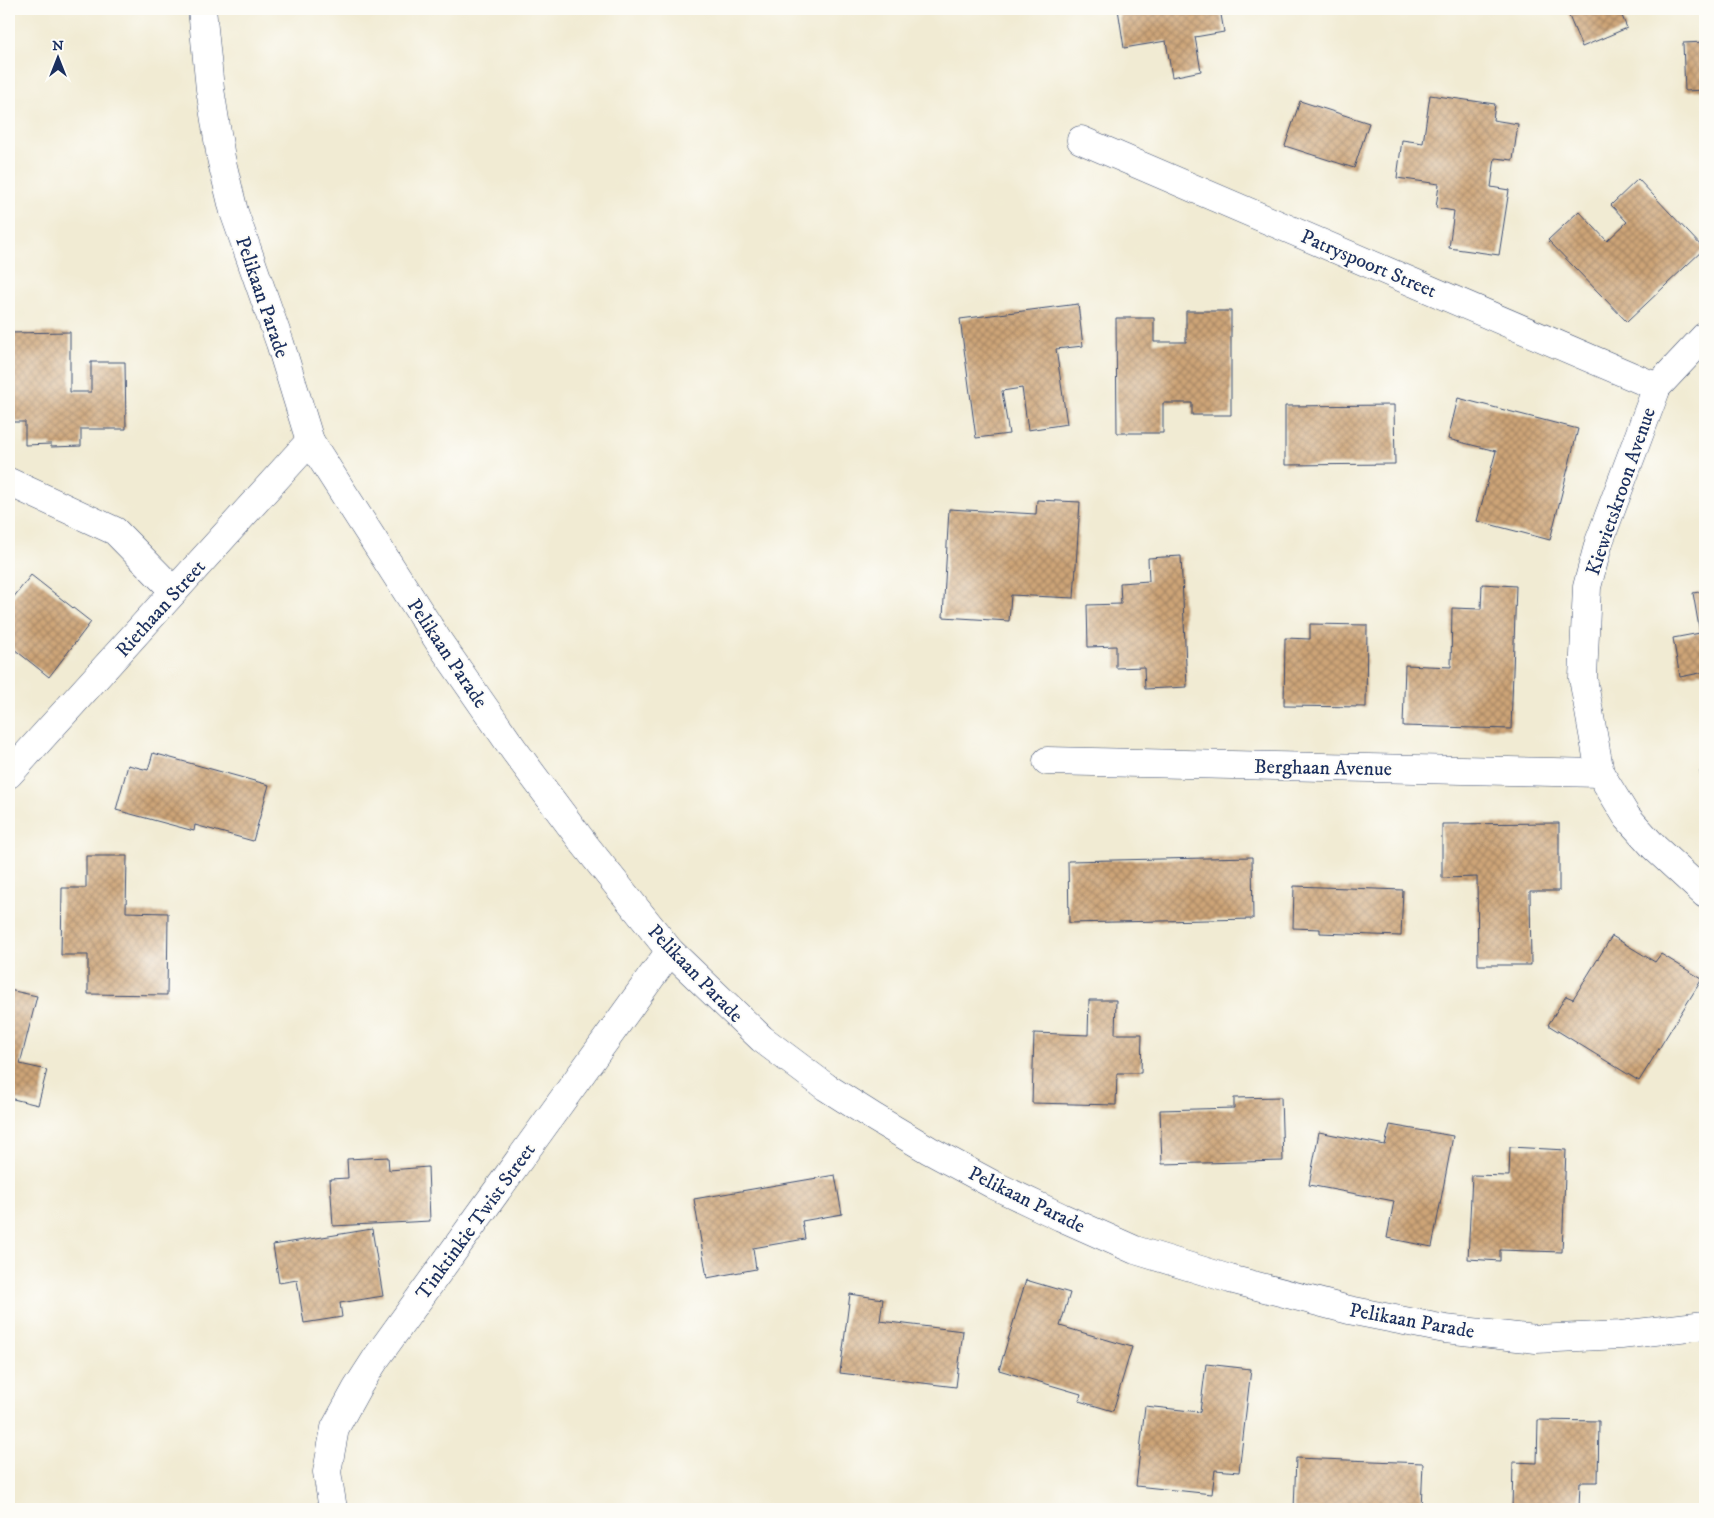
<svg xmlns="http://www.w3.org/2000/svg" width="1714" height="1518" viewBox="0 0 1714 1518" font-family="'IM FELL DW Pica',serif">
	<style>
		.building { fill: url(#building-cross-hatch) }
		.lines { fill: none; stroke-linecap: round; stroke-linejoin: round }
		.minor-casing { stroke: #3b4b70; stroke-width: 29 }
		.minor { stroke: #fff; stroke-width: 28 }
		.labels { text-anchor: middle; stroke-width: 4; stroke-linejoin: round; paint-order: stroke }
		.street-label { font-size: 20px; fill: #1b2f5e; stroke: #fdfcf7 }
	</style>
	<defs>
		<pattern id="building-cross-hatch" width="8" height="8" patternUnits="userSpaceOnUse" patternTransform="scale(1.25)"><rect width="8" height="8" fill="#cda477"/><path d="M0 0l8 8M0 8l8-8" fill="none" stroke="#a68665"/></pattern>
	</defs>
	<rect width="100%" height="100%" fill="#fdfcf7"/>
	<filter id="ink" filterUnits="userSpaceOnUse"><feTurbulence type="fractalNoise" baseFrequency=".02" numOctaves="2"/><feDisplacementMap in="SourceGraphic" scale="10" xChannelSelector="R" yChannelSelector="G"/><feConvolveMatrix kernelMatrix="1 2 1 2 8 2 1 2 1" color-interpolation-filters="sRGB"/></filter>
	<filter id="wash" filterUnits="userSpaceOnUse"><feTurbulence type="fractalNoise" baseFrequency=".0096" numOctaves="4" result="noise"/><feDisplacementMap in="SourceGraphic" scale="20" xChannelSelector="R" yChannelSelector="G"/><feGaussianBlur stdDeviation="1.12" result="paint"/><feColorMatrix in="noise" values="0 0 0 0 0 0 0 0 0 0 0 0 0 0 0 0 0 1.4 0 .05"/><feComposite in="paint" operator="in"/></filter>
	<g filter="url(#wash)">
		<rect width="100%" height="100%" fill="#f1ebd3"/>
		<g id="blocks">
			<!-- building -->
			<g class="building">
				<path d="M1118,9H1220L1224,32L1195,37L1201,71L1172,77L1166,41L1124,48Z"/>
				<path d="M1566,9H1625L1620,11L1627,28L1582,47Z"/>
				<path d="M1705,42V90L1685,91L1683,43Z"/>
				<path d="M1430,95L1495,104L1493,120L1518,124L1513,160L1495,158L1491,187L1509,190L1499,255L1449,248L1454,211L1436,208L1439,184L1397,178L1402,140L1423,143Z"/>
				<path d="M1300,101L1369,123L1354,168L1285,146Z"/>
				<path d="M1638,179L1704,249L1627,322L1548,240L1579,211L1607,241L1627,222L1611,205Z"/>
				<path d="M1078,304L1083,346L1056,349L1067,424L1028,430L1022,388L1002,391L1009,434L976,438L960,319Z"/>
				<path d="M1186,311H1231V415H1192V403H1163V433H1117L1116,318H1154V342H1186Z"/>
				<path d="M70,332V392H91V362H125L126,429H81V446L51,447V444L25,445V422H9V333Z"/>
				<path d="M1458,398L1578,429L1550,540L1477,521L1496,451L1448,439Z"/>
				<path d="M1394,405L1395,464L1285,465V406Z"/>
				<path d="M1037,500L1080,502L1074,598L1011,595L1009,621L943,617L949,509L1036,514Z"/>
				<path d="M1181,556L1187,687L1145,689L1144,667L1116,668V646L1088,647L1087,605L1121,604L1120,583L1149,581L1148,558Z"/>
				<path d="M31,575L91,622L49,677L9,645V603Z"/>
				<path d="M1482,584L1516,586L1511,729L1403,726L1405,665L1451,667L1452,608L1481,609Z"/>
				<path d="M1705,591V672L1680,677L1673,638L1700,633L1693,593Z"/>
				<path d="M1310,624L1367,625L1366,707L1284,706L1285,638L1310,639Z"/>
				<path d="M153,753L269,785L253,841L195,825L194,831L116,810L128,765L148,770Z"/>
				<path d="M1705,770V798H1704L1700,771Z"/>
				<path d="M1559,823V891H1530L1531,965H1478L1477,877L1442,878V824Z"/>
				<path d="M86,856H127L126,912L168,913L167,995L88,994V955H61L62,888H86Z"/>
				<path d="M1252,857L1253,919L1069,923L1068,861Z"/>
				<path d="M1294,886L1403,890L1401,936L1320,933V929L1293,928Z"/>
				<path d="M1612,936L1655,962L1661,954L1702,979L1639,1081L1548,1025L1566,996L1573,999Z"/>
				<path d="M9,990L37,996L20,1064L47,1070L38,1105L9,1098Z"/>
				<path d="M1089,1000H1116L1115,1034H1142L1141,1073H1117L1116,1105L1032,1103L1034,1033L1088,1035Z"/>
				<path d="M1281,1097L1283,1161L1162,1164L1160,1110L1234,1108V1098Z"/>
				<path d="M1390,1125L1453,1136L1432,1247L1387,1238L1394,1201L1309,1185L1319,1132L1385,1145Z"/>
				<path d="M1510,1147L1566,1150L1562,1252L1500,1250V1261L1468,1259L1472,1175L1509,1176Z"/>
				<path d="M388,1157L389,1170L428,1167L430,1221L333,1226L330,1179L348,1178L347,1159Z"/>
				<path d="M835,1175L842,1214L802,1221L805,1239L753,1248L756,1269L707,1278L694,1199Z"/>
				<path d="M372,1229L383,1296L340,1303L342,1317L304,1323L297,1280L279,1283L273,1245Z"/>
				<path d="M1026,1280L1070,1293L1060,1326L1132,1347L1113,1411L1079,1401L1081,1394L999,1370Z"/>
				<path d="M850,1294L883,1299L880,1321L963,1331L956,1387L840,1373Z"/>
				<path d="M1206,1364L1251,1369L1239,1472L1215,1470L1212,1494L1136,1486L1145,1406L1200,1412Z"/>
				<path d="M1538,1420L1599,1421L1598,1482H1580L1579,1509H1512L1513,1462L1537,1463Z"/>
				<path d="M1296,1458L1423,1463L1421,1509H1294Z"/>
			</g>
		</g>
	</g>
	<g filter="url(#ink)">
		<use href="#blocks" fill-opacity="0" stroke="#3b4b70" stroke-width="1"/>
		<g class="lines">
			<!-- minor casing -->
			<g class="minor-casing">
				<g id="minor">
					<path d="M202,9L210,89L221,158L234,212L280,343L310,441L439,642L514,750L585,845L670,951L762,1039L826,1087L875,1118L929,1150L994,1185L1061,1217L1135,1250L1230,1279L1349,1310L1445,1329L1536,1339L1621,1335L1705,1325"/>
					<path d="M1081,140L1657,387"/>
					<path d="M1705,336L1657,387L1599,542L1587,587L1583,678L1600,773L1627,817L1654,847L1705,894"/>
					<path d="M9,482L115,531L174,591"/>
					<path d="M1047,761L1600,773"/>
					<path d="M9,774L310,441"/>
					<path d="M333,1509L327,1472L335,1428L357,1388L377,1357L670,951"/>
				</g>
			</g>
			<!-- minor -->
			<use href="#minor" class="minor"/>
		</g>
	</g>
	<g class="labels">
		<!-- street labels -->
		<g class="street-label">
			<text transform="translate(1369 263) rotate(23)" y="7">Patryspoort Street</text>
			<text transform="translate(263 297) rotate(71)" y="7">Pelikaan Parade</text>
			<text transform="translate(1620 491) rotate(-71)" y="7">Kiewietskroon Avenue</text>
			<text transform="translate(160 608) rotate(-48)" y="7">Riethaan Street</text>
			<text transform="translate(448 653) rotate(56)" y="7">Pelikaan Parade</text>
			<text transform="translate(1323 767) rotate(1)" y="7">Berghaan Avenue</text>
			<text transform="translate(696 973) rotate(46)" y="7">Pelikaan Parade</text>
			<text transform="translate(1027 1199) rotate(26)" y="7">Pelikaan Parade</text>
			<text transform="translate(475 1221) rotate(-54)" y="7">Tinktinkie Twist Street</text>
			<text transform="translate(1412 1320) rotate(10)" y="7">Pelikaan Parade</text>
		</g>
	</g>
	<!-- margin -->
	<rect width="1714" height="1518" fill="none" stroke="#fdfcf7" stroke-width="30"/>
	<!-- north arrow -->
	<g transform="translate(58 58)" stroke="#fdfcf7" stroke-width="4" paint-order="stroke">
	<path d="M0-4L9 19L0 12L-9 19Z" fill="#1b2f5e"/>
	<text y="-8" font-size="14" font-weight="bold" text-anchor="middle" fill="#1b2f5e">N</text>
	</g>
</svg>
